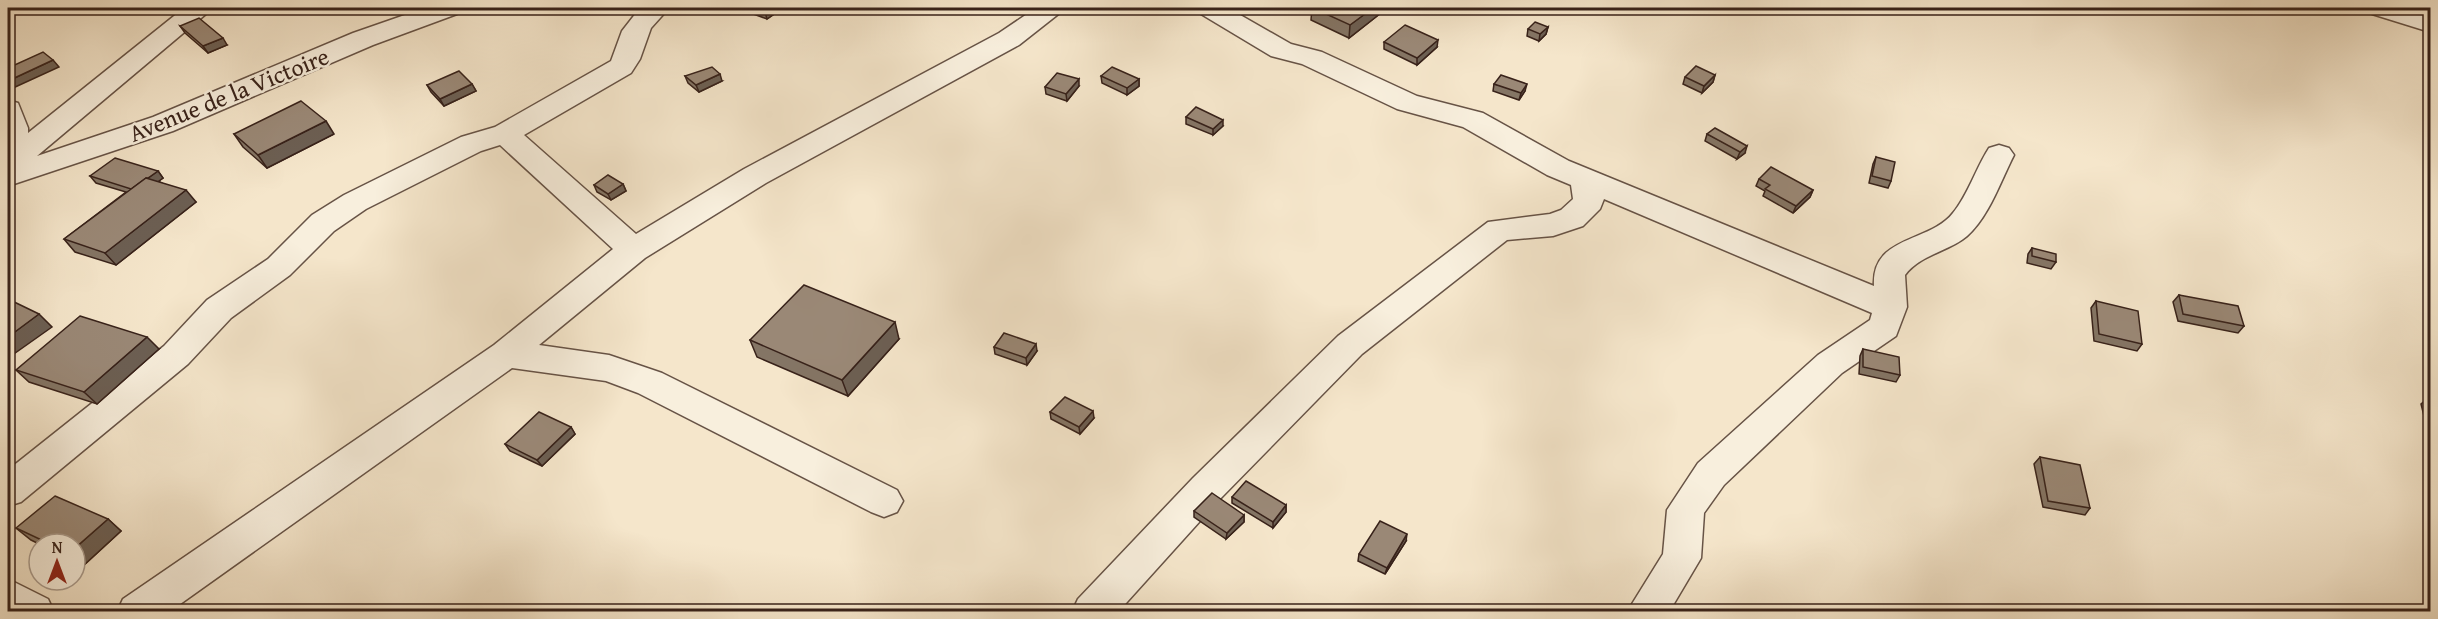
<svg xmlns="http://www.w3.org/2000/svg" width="2438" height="619" viewBox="0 0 2438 619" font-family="'Gentium Book Plus',serif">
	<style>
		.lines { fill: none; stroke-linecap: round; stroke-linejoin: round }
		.minor-casing { stroke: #675346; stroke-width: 3 }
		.minor { fill: #f8efdd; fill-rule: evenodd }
		.wall { fill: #847565; stroke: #38221a; stroke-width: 1.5 }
		.shaded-wall { fill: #6c5f53; stroke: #38221a; stroke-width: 1.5 }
		.building { fill: #9a8876; stroke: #38221a; stroke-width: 1.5 }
		.labels { text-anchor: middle; stroke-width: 5; stroke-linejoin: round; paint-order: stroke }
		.street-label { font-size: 24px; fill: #38221a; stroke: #f8efdd }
	</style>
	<rect width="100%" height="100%" fill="#f5e6cb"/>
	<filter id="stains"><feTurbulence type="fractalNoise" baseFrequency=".00333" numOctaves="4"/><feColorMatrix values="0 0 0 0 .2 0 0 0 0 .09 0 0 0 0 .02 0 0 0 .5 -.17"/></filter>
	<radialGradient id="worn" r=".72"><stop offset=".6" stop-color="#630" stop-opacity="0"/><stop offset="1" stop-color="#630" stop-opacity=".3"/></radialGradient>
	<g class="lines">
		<!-- minor casing -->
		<g class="minor-casing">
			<g id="minor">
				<path d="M184,8H213L37,156L153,117L353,33L425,8H461L457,14L373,45L173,131L8,186V100L18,103L28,128V133Z"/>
				<path d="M640,8H669L651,28L640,59L631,73L524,135L636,234L744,169L999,33L1036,8H1066L1019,45L766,183L645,258L539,345L609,355L662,373L897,490L903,501L897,512L884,517L871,512L638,393L606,381L512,368L169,612H117L123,599L494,345L613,249L500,145L481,151L366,209L334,231L290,275L231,318L188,364L21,502L8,506V470L164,346L207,300L268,259L312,215L344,195L461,137L495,127L611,61L622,31Z"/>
				<path d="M1197,8H1228L1291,44L1322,52L1417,96L1483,113L1569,161L1874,286C1871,235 1930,243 1953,213C1968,195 1976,168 1989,148L1999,145L2009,148L2014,155C2001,180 1989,217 1967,236C1948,252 1921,254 1905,275L1907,307L1896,336L1842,373L1724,485L1704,513L1701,558L1669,612H1627L1663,554L1667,510L1698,463L1818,355L1870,320L1872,313L1604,199L1600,209L1583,226L1553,236L1507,240L1362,354L1219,500L1118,612H1072L1078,599L1193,478L1338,336L1488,222L1550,214L1561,210L1573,199L1571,185L1547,175L1463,127L1397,109L1302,64L1271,56L1201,14Z"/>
				<path d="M2368,8H2406L2430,15V32L2372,14Z"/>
				<path d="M8,579L48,599L54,612H8Z"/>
			</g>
		</g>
		<!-- minor -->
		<use href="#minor" class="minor"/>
	</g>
	<!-- wall -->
	<g class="wall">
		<path d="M393,8H417L404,14Z"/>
		<path d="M737,8H783L767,19Z"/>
		<path d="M1312,8L1386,9L1349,38L1311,20Z"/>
		<path d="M180,26L227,45L208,53L185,33Z"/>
		<path d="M1548,27L1546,34L1539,41L1527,36L1528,29Z"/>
		<path d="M1384,42L1437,47L1417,65L1384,49Z"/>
		<path d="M1715,75L1713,82L1702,93L1683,84L1685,77Z"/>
		<path d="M685,76L722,81L699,92L688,83Z"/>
		<path d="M1101,76L1139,79V86L1127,95L1102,83Z"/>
		<path d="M472,84L476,91L444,106L431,92L427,85Z"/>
		<path d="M1494,84L1525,91L1519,100L1493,91Z"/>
		<path d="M1079,86L1067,101L1046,94L1045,87Z"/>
		<path d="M1186,117L1223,126L1213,135L1186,124Z"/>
		<path d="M234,134H334L267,168L243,147Z"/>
		<path d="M1707,134L1745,153L1737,159L1705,141Z"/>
		<path d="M1876,157L1891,181L1888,188L1869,183L1873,164Z"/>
		<path d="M158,171L163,178L158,181L196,202L116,265L75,252L64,239L126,192L96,183L90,176Z"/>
		<path d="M1759,179L1813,190L1810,197L1793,213L1763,196L1765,191L1756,186Z"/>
		<path d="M623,184L626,191L611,200L597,192L594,185Z"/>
		<path d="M2032,248L2056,262L2051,269L2027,263L2028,254Z"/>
		<path d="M2179,295L2244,326L2238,333L2178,321L2173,302Z"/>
		<path d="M2096,301L2142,344L2137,351L2094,341L2091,308Z"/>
		<path d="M899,339L848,396L757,357L750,340Z"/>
		<path d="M994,347L1037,351L1027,365L995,354Z"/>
		<path d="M159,349L97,404L29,382L16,370Z"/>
		<path d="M1863,349L1900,375L1896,382L1859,374L1860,356Z"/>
		<path d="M2428,398H2430V418L2424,416L2421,404Z"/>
		<path d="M1050,412L1094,418L1080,434L1051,419Z"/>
		<path d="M571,427L575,434L542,466L510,451L505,444Z"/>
		<path d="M2040,457L2090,508L2085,515L2043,507L2034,464Z"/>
		<path d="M1232,497L1286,505V512L1273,528L1232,503Z"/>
		<path d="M1194,511L1244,515V522L1226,539L1194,517Z"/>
		<path d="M108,519L121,531L84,565L75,561V544H39L31,540L16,528Z"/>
		<path d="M1406,541L1385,574L1358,561L1359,554Z"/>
	</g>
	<!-- shaded-wall -->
	<g class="shaded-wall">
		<path d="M245,8H258L247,12Z"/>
		<path d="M400,8H417L404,14Z"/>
		<path d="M772,8H783L767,19L765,12Z"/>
		<path d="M1373,8H1386V9L1349,38L1350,25Z"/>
		<path d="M1548,27L1546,34L1539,41L1540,34Z"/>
		<path d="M223,38L227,45L208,53L203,46Z"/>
		<path d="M1438,40L1437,47L1417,65V58Z"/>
		<path d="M53,60L59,67L13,88L8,81Z"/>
		<path d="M720,74L722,81L699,92L696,85Z"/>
		<path d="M1715,75L1713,82L1702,93L1704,86Z"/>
		<path d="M1079,79V86L1067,101L1066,94Z"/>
		<path d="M1139,79V86L1127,95V88Z"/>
		<path d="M472,84L476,91L444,106L440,99Z"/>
		<path d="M1527,84L1525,91L1519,100L1521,93Z"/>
		<path d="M1223,120V126L1213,135V129Z"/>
		<path d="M326,121L334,134L267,168L258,155Z"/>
		<path d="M1747,146L1745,153L1737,159L1740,152Z"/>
		<path d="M158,171L163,178L139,196L133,189Z"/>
		<path d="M623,184L626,191L611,200L608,194Z"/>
		<path d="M186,190L196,202L116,265L105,253Z"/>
		<path d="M1813,190L1810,197L1793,213L1796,206Z"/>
		<path d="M39,314L52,327L8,358V337Z"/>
		<path d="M895,322L899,339L848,396L842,380Z"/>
		<path d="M147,337L159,349L97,404L84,392Z"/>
		<path d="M1036,344L1037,351L1027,365L1026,358Z"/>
		<path d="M1093,411L1094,418L1080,434L1079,427Z"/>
		<path d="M571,427L575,434L542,466L537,460Z"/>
		<path d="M1286,505V512L1273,528V522Z"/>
		<path d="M1244,515V522L1226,539L1227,533Z"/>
		<path d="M108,519L121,531L84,565L75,557V548Z"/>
		<path d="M1407,534L1406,541L1385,574L1387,568Z"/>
	</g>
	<!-- building -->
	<g class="building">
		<path d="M752,8H772L765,12Z"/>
		<path d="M1313,8H1373L1350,25Z"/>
		<path d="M199,18L223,38L203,46L180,26Z"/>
		<path d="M1535,22L1548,27L1540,34L1528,29Z"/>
		<path d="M1405,25L1438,40L1417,58L1384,42Z"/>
		<path d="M43,52L53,60L8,81V68Z"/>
		<path d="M1696,66L1715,75L1704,86L1685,77Z"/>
		<path d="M712,67L720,74L696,85L685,76Z"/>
		<path d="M1112,67L1139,79L1127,88L1101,76Z"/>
		<path d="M459,71L472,84L440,99L427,85Z"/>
		<path d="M1057,73L1079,79L1066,94L1045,87Z"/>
		<path d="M1501,75L1527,84L1521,93L1494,84Z"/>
		<path d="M301,101L326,121L258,155L234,134Z"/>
		<path d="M1196,107L1223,120L1213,129L1186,117Z"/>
		<path d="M1715,128L1747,146L1740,152L1707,134Z"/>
		<path d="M1876,157L1895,162L1891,181L1872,176Z"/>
		<path d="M115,158L158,171L148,178H146L131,189L90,176Z"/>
		<path d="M1771,167L1813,190L1796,206L1765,189L1770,185L1759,179Z"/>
		<path d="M608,175L623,184L608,194L594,185Z"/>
		<path d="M146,178L186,190L105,253L64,239Z"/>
		<path d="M2032,248L2056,254V262L2032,256Z"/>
		<path d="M804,285L895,322L842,380L750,340Z"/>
		<path d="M2179,295L2238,306L2244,326L2183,314Z"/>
		<path d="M8,299L39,314L8,337Z"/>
		<path d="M2096,301L2138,311L2142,344L2099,334Z"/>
		<path d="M80,316L147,337L84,392L16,370Z"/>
		<path d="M1004,333L1036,344L1026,358L994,347Z"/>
		<path d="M1863,349L1899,357L1900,375L1863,367Z"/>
		<path d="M1065,397L1093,411L1079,427L1050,412Z"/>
		<path d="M539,412L571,427L537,460L505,444Z"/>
		<path d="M2040,457L2080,465L2090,508L2048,501Z"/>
		<path d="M1246,481L1286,505L1273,522L1232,497Z"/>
		<path d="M1212,493L1244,515L1227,533L1194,511Z"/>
		<path d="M55,496L108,519L75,548V544H50L16,528Z"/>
		<path d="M1380,521L1407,534L1387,568L1359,554Z"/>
	</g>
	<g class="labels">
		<!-- street labels -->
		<g class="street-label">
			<text transform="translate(229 95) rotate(-22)" y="8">Avenue de la Victoire</text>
		</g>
	</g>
	<!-- margin -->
	<rect width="2438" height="619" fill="none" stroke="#f5e6cb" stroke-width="30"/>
	<rect x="9" y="9" width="2420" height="601" fill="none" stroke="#38221a" stroke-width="3"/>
	<rect x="15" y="15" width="2408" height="589" fill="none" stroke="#38221a" stroke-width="1.5"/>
	<!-- north arrow -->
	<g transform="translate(57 562)"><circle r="28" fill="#f8efdd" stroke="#ab9d8f" stroke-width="1.5"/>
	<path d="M0-4.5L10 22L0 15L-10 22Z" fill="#8f2418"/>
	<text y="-9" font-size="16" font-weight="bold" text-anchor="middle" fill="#38221a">N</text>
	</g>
	<rect width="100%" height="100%" filter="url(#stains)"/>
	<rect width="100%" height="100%" fill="url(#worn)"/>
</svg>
